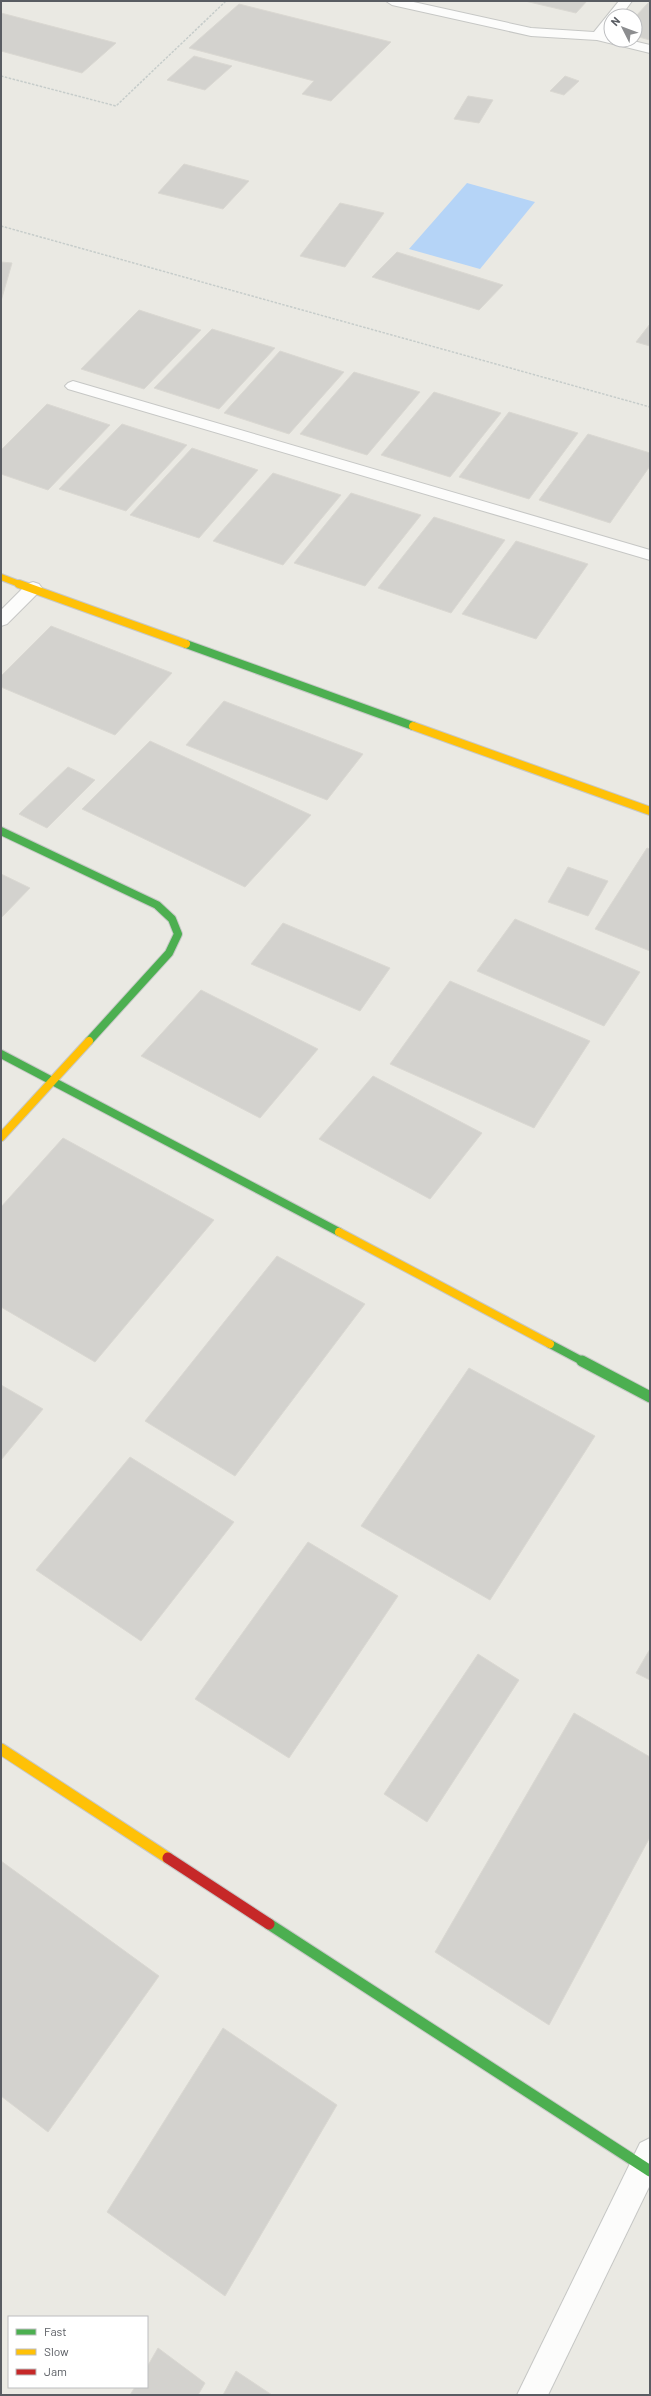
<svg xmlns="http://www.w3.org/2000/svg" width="651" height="2396" viewBox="0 0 651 2396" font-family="Barlow,sans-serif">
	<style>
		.water { fill: #b5d4f7 }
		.building { fill: #d3d2ce; stroke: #dad8d2 }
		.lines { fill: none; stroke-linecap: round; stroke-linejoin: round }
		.lane-casing { stroke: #c6c7c5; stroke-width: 2 }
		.street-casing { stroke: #c6c7c5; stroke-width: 2 }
		.fast-far1-casing { stroke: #c7c8c7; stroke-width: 10 }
		.fast-casing { stroke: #c7c8c7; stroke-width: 13 }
		.slow-far2-casing { stroke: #c7c8c7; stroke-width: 8 }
		.slow-far1-casing { stroke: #c7c8c7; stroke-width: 10 }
		.slow-casing { stroke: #c7c8c7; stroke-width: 13 }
		.jam-casing { stroke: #c7c8c7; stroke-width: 13 }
		.path { stroke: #c6ccca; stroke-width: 1.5; stroke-dasharray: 2.5 1.5; stroke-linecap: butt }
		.lane { fill: #fcfcfb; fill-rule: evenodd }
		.street { fill: #fcfcfb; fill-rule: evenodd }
		.fast-far1 { stroke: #4caf50; stroke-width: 8 }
		.fast { stroke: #4caf50; stroke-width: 11 }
		.slow-far2 { stroke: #ffc107; stroke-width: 6 }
		.slow-far1 { stroke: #ffc107; stroke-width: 8 }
		.slow { stroke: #ffc107; stroke-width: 11 }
		.jam { stroke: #c62828; stroke-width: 11 }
	</style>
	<rect width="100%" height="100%" fill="#eae9e3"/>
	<!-- water -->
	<path class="water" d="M467,183L535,202L480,269L409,249Z"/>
	<!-- building -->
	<g class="building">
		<path d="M525,1H587L576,13Z"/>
		<path d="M649,2H650V40L635,36V17Z"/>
		<path d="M239,4L391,42L331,101L302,94L314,81L189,48Z"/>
		<path d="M1,13L116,43L82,73L1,51Z"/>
		<path d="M194,56L232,66L205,90L167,80Z"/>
		<path d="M565,76L579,81L564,95L550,91Z"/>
		<path d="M468,96L493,100L479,123L454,119Z"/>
		<path d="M184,164L249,181L223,209L158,193Z"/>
		<path d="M340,203L384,213L345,267L300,256Z"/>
		<path d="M397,252L503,285L479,310L372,277Z"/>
		<path d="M1,262L12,263L1,301Z"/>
		<path d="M139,310L201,330L144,389L81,369Z"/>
		<path d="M650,324V346L636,342Z"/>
		<path d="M212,329L275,348L219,409L154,388Z"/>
		<path d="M280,351L344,372L289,434L224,413Z"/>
		<path d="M354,372L420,392L367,455L300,434Z"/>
		<path d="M434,392L501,413L450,477L381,455Z"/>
		<path d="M47,404L110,425L48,490L1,474V450Z"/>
		<path d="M509,412L578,433L529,499L459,477Z"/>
		<path d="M122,424L187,445L126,511L59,489Z"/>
		<path d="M588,434L650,453V466L610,523L539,500Z"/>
		<path d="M192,448L258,470L199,538L130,515Z"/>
		<path d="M273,473L341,495L283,565L213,541Z"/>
		<path d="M351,493L421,515L365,586L294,563Z"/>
		<path d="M434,517L505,540L451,613L378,588Z"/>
		<path d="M516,541L588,564L536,639L462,614Z"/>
		<path d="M51,626L172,673L115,735L1,687V676Z"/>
		<path d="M224,701L363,754L327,800L186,745Z"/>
		<path d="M150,741L311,815L245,887L82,809Z"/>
		<path d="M68,767L95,780L47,828L19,814Z"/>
		<path d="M647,848L650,849V951L595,929Z"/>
		<path d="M568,867L608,881L588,916L548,902Z"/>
		<path d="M1,874L30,888L1,918Z"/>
		<path d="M515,919L640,972L604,1026L477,971Z"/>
		<path d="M283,923L390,968L360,1011L251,964Z"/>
		<path d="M450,981L590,1041L534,1128L390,1064Z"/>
		<path d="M201,990L318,1049L260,1118L141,1056Z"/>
		<path d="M373,1076L482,1133L430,1199L319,1139Z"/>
		<path d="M63,1138L214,1220L95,1362L1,1307V1207Z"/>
		<path d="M277,1256L365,1304L235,1476L145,1421Z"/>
		<path d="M469,1368L595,1436L490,1600L361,1526Z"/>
		<path d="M1,1385L43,1409L1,1460Z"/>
		<path d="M130,1457L234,1522L141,1641L36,1570Z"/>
		<path d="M308,1542L398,1596L289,1758L195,1699Z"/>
		<path d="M650,1649V1680L636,1673Z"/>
		<path d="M478,1654L519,1680L427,1822L384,1794Z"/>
		<path d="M574,1713L650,1757V1837L549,2025L435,1952Z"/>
		<path d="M1,1861L159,1976L48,2132L1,2096Z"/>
		<path d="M223,2028L337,2105L225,2296L107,2212Z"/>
		<path d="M158,2348L205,2383L198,2395H130L135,2387H147V2367Z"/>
		<path d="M236,2371L272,2395H223Z"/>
	</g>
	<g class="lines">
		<!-- lane casing -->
		<g class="lane-casing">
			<g id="lane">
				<path d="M386,1H409L531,28L594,32L619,1H632L621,16H611V27L605,34L611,35V40H629L650,45V53L597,40L531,36L392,5Z"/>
				<path d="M73,381L650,550V560L68,389L65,386L68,383Z"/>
			</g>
		</g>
		<!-- street casing -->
		<g class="street-casing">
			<g id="street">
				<path d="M33,582L39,584L42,588L39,592L7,624L1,626V610L27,584Z"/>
				<path d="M650,2138V2185L548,2395H517L640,2143Z"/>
			</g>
		</g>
		<!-- fast-far1 casing -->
		<g class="fast-far1-casing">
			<g id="fast-far1">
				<path d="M186,644L413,726"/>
				<path d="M1,831L157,905L172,919L178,934L169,953L89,1041"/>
				<path d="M1,1054L339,1232"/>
				<path d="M550,1344L584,1362"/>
			</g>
		</g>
		<!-- fast casing -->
		<g class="fast-casing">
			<g id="fast">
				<path d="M582,1361L650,1397"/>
				<path d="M269,1924L650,2171"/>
			</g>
		</g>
		<!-- slow-far2 casing -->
		<g class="slow-far2-casing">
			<path id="slow-far2" d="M1,577L22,585"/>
		</g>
		<!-- slow-far1 casing -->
		<g class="slow-far1-casing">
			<g id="slow-far1">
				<path d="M19,584L186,644"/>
				<path d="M413,726L650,811"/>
				<path d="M1,1137L89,1041"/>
				<path d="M339,1232L550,1344"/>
			</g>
		</g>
		<!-- slow casing -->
		<g class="slow-casing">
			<path id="slow" d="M1,1749L168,1858"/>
		</g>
		<!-- jam casing -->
		<g class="jam-casing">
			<path id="jam" d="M168,1858L269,1924"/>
		</g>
		<!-- path -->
		<g class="path">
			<path d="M1,76L116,106L226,1"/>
			<path d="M1,226L650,407"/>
		</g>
		<!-- lane -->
		<use href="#lane" class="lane"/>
		<!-- street -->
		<use href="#street" class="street"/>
		<!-- fast-far1 -->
		<use href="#fast-far1" class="fast-far1"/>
		<!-- fast -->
		<use href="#fast" class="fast"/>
		<!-- slow-far2 -->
		<use href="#slow-far2" class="slow-far2"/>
		<!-- slow-far1 -->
		<use href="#slow-far1" class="slow-far1"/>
		<!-- slow -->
		<use href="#slow" class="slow"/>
		<!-- jam -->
		<use href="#jam" class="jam"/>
	</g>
	<!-- border -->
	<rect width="651" height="2396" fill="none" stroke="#595c62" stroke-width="4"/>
	<!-- legend -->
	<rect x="8" y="2316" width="140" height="72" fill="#ffffff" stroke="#bdbec0"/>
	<rect x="16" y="2329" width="20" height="6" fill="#4caf50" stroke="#bdbec0"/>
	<text x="44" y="2336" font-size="12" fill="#595c62">Fast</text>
	<rect x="16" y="2349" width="20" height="6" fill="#ffc107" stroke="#bdbec0"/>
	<text x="44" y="2356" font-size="12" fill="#595c62">Slow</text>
	<rect x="16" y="2369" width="20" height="6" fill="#c62828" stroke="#bdbec0"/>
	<text x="44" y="2376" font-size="12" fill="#595c62">Jam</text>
	<!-- north arrow -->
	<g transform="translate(623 28) rotate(312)"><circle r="19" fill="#ffffff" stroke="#bdbec0"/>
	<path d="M0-3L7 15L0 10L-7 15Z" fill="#8c8d8f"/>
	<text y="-6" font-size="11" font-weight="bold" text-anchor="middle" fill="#595c62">N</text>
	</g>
</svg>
